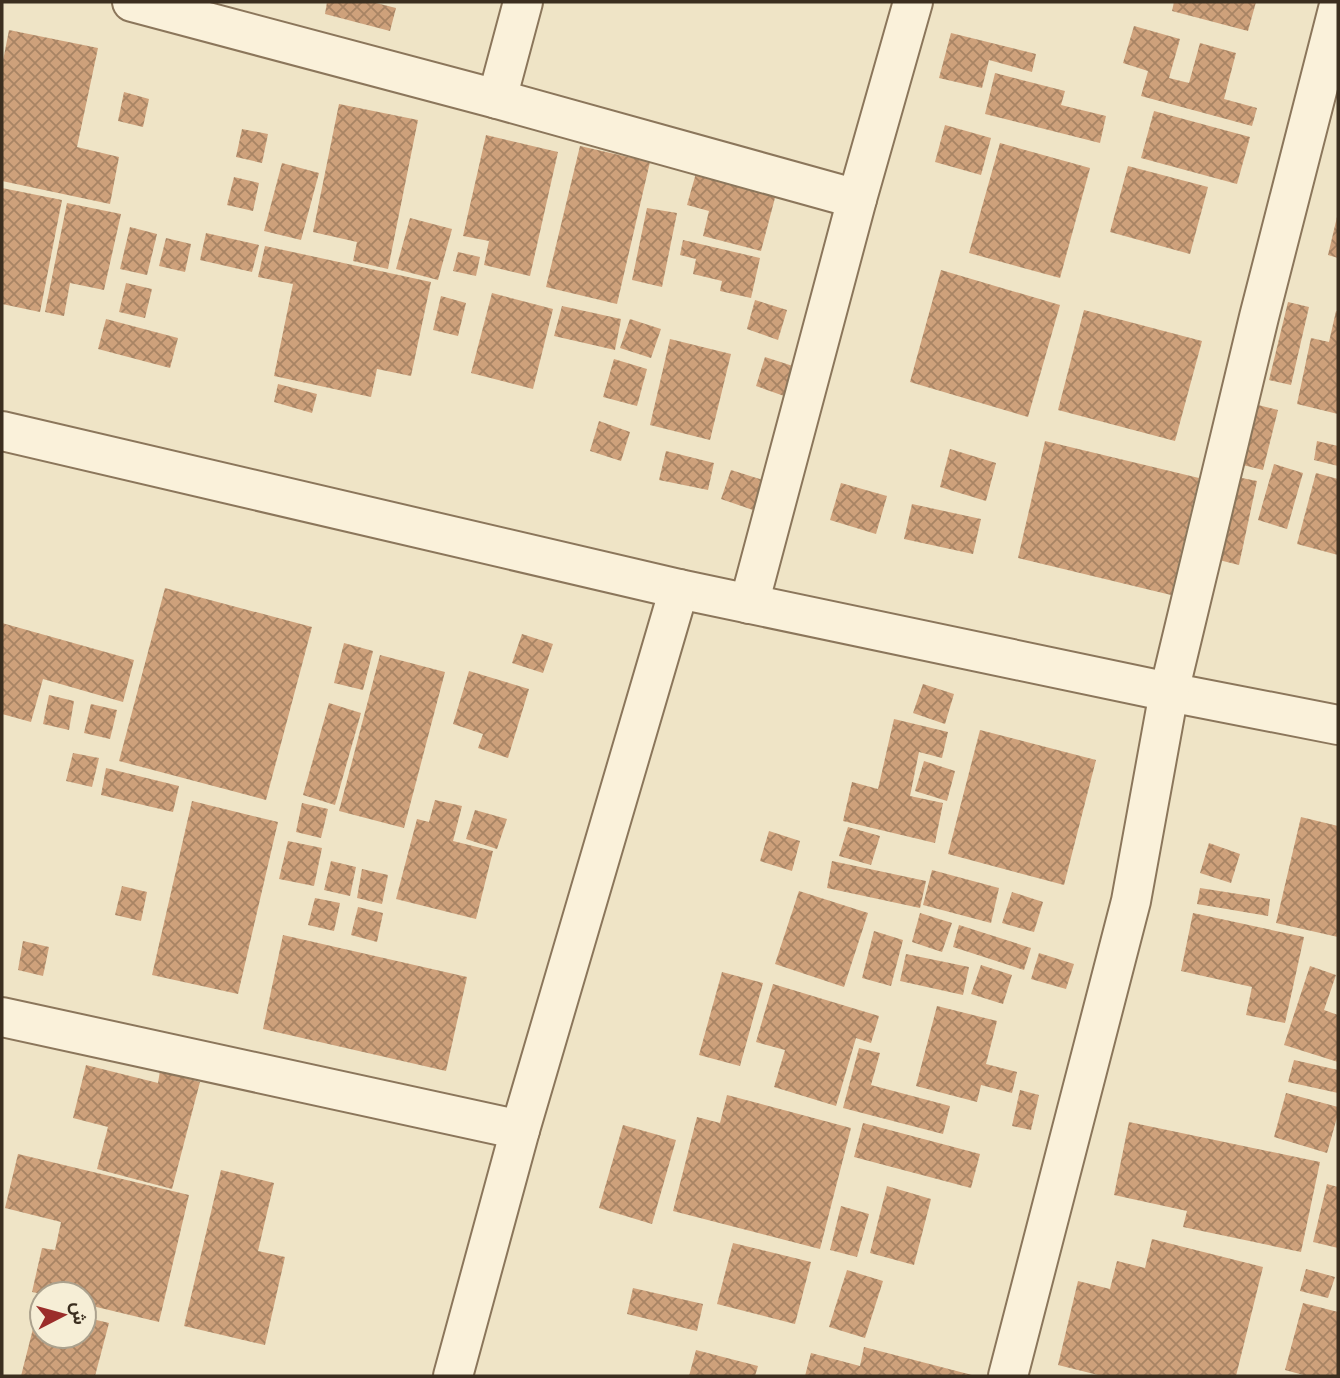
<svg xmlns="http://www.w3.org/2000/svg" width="1340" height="1378" viewBox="0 0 1340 1378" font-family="'Roboto Serif',Vazirmatn,serif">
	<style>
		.building { fill: url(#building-cross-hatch) }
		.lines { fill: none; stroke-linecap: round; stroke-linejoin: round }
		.minor-casing { stroke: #8b765b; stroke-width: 42 }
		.minor { stroke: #faf1da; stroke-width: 38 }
	</style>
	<defs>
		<pattern id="building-cross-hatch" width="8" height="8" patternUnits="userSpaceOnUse" patternTransform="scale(1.75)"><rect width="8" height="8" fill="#cea17b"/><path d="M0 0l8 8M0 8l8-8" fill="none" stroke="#a88464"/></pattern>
	</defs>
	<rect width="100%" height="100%" fill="#efe4c6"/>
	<!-- building -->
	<g class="building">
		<path d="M327,2H372L396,8L390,31L325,14Z"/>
		<path d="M1174,2H1256L1248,31L1172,11Z"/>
		<path d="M1134,26L1180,39L1169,78L1189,83L1200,43L1236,53L1224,99L1257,108L1252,126L1141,96L1148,71L1123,63Z"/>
		<path d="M9,30L98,48L77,147L119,157L110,204L2,181V66Z"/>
		<path d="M951,33L1036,54L1032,72L989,60L982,88L939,78Z"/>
		<path d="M995,73L1065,91L1061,105L1106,116L1100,143L985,114Z"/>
		<path d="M124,92L149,99L143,127L118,121Z"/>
		<path d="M339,104L418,120L388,269L353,261L357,242L313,232Z"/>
		<path d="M1154,111L1250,137L1237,184L1141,158Z"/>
		<path d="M945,125L991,138L981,175L935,162Z"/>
		<path d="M242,129L268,134L262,163L236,157Z"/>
		<path d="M486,135L558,152L530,276L484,265L489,241L463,236Z"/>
		<path d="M1000,143L1090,168L1060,278L969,253Z"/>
		<path d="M580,146L650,162L617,304L546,287Z"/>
		<path d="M282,163L319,173L301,240L264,231Z"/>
		<path d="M1128,166L1208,187L1190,254L1110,232Z"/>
		<path d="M696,173L776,194L761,251L703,236L709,211L687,205Z"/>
		<path d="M234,177L259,183L253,211L227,205Z"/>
		<path d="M2,188L62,200L40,312L2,304Z"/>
		<path d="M67,203L121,214L104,290L70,283L64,316L45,312Z"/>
		<path d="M647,208L677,213L662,287L632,280Z"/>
		<path d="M1337,217H1338V258L1328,255Z"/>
		<path d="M410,218L452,229L438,280L396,269Z"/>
		<path d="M130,227L157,234L147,275L120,269Z"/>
		<path d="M206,233L259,245L252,272L200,260Z"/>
		<path d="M166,238L191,244L185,272L159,266Z"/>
		<path d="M683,240L760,258L751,298L720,291L722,281L693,274L696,259L680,255Z"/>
		<path d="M265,246L431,282L411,376L377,369L371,397L274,376L293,284L258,277Z"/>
		<path d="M458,252L480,257L476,276L453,271Z"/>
		<path d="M941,270L1060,305L1028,417L910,382Z"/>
		<path d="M126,283L152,289L145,318L119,312Z"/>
		<path d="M492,293L553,309L533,389L471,373Z"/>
		<path d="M441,296L466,303L458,336L433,330Z"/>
		<path d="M755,300L787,310L778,340L747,329Z"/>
		<path d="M1288,302L1309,307L1291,385L1269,380Z"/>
		<path d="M562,306L621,319L615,350L554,336Z"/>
		<path d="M1084,310L1202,341L1175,441L1058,410Z"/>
		<path d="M1336,311L1338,312V414L1297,404L1311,338L1329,342Z"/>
		<path d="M106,319L178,338L170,368L98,349Z"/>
		<path d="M630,319L661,329L651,358L620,348Z"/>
		<path d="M670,339L731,354L710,440L650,425Z"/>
		<path d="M765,357L796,367L787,397L756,386Z"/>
		<path d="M614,359L647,369L637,406L603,397Z"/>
		<path d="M278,384L317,394L312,413L274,402Z"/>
		<path d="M1258,405L1278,410L1263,470L1243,465Z"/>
		<path d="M599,421L630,432L621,461L590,451Z"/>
		<path d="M1045,441L1199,478L1171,595L1018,558Z"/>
		<path d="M1317,441L1338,446V466L1314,460Z"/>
		<path d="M950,449L996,463L986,501L940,487Z"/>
		<path d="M666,451L714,463L708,490L659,480Z"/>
		<path d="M1274,464L1303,473L1287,529L1258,520Z"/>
		<path d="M731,470L763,480L753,510L721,499Z"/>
		<path d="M1316,473L1338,479V555L1297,544Z"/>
		<path d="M1237,477L1257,481L1239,565L1219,560Z"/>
		<path d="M841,483L887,496L876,534L830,520Z"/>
		<path d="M912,504L981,519L973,554L904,539Z"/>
		<path d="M165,588L312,627L266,800L119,761Z"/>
		<path d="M2,623L134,660L123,702L43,679L31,722L2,714Z"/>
		<path d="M522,634L553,644L543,673L512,663Z"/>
		<path d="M344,643L373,651L363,690L334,683Z"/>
		<path d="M380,655L445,672L404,828L339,811Z"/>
		<path d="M469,671L529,689L508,758L478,748L483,734L453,724Z"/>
		<path d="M923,684L954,694L945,724L913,713Z"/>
		<path d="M49,695L74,701L69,730L43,724Z"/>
		<path d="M329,703L361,713L335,805L303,795Z"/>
		<path d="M91,704L117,710L110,739L84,733Z"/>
		<path d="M894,719L948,732L942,758L919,752L910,796L943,803L935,843L843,821L852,782L878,789Z"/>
		<path d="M980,730L1096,760L1064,885L948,854Z"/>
		<path d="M73,753L99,758L92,787L66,781Z"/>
		<path d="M924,761L955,771L947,801L915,791Z"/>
		<path d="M106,768L179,786L173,812L101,795Z"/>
		<path d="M435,800L462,806L453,841L493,851L476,919L396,899L417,819L429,822Z"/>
		<path d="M192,801L278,822L238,994L152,975Z"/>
		<path d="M302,803L328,809L321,838L296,832Z"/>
		<path d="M475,810L507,819L497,849L466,839Z"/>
		<path d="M1301,817L1338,826V937L1276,923Z"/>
		<path d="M848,827L880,836L871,865L839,856Z"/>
		<path d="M769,831L800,841L792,871L760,861Z"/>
		<path d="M288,841L322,848L314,886L279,879Z"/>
		<path d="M1209,843L1240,854L1231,883L1200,873Z"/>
		<path d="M331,861L356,867L350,896L324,890Z"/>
		<path d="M832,861L926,881L920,908L827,888Z"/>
		<path d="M362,869L388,875L382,904L357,898Z"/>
		<path d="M932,870L999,888L991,923L923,905Z"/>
		<path d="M122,886L147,892L141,921L115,915Z"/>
		<path d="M1200,888L1270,899L1268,916L1197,904Z"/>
		<path d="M799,891L868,913L844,987L775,964Z"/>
		<path d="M1012,892L1043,902L1034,932L1002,923Z"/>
		<path d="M315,898L340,903L334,931L308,925Z"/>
		<path d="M358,907L383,913L377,942L351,935Z"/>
		<path d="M920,913L952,923L942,952L912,942Z"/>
		<path d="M1193,913L1304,937L1285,1023L1246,1015L1252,987L1181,971Z"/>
		<path d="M959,925L1031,948L1024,970L953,947Z"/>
		<path d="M874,931L903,940L891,986L862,978Z"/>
		<path d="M283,935L467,977L446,1071L263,1029Z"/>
		<path d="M23,941L49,947L43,976L18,970Z"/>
		<path d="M1039,953L1074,964L1066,989L1031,979Z"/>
		<path d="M906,954L969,967L963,995L900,981Z"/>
		<path d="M981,965L1012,975L1003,1004L971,994Z"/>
		<path d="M1310,966L1336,975L1324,1010L1338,1015V1062L1284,1045Z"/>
		<path d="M722,972L763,983L740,1066L699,1055Z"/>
		<path d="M773,984L879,1016L871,1043L856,1038L836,1106L774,1087L785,1050L756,1042Z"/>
		<path d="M937,1006L997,1021L986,1064L1017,1072L1012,1093L981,1085L977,1102L916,1086Z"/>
		<path d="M859,1048L880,1053L871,1085L950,1106L943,1134L843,1108Z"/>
		<path d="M1294,1060L1338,1070V1093L1288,1082Z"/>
		<path d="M86,1065L158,1083L160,1071L200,1082L172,1189L97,1169L108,1127L73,1118Z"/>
		<path d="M1020,1090L1039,1095L1031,1130L1012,1126Z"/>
		<path d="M1286,1093L1338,1107V1114L1327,1153L1274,1137Z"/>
		<path d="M727,1095L851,1128L820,1249L673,1211L697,1117L720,1123Z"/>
		<path d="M1129,1122L1320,1162L1301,1252L1183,1227L1187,1211L1114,1195Z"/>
		<path d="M863,1123L980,1154L971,1188L854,1157Z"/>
		<path d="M623,1125L676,1140L652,1224L599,1208Z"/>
		<path d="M18,1154L189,1195L159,1322L84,1304V1294H42L32,1292L42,1248L55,1250L61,1222L5,1208Z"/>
		<path d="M221,1170L274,1183L258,1251L285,1257L265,1345L184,1326Z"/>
		<path d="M1327,1184L1338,1187V1248L1313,1242Z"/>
		<path d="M887,1186L931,1199L914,1265L870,1253Z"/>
		<path d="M841,1206L869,1214L857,1257L830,1250Z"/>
		<path d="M1152,1239L1263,1267L1236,1376H1102L1058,1365L1078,1281L1110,1289L1117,1261L1145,1268Z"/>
		<path d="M733,1243L811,1262L795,1324L717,1304Z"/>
		<path d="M1306,1269L1335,1277L1328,1298L1300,1291Z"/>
		<path d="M847,1270L883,1281L865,1338L829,1327Z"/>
		<path d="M633,1288L703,1304L697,1331L627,1314Z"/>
		<path d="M1303,1303L1338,1312V1376H1307L1285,1370Z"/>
		<path d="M39,1305L42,1306V1336H84V1317L109,1323L95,1376H21Z"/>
		<path d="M864,1347L972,1375L971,1376H805L811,1353L860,1366Z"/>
		<path d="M696,1350L758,1366L755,1376H689Z"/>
	</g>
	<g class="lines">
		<!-- minor casing -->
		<g class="minor-casing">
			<g id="minor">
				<path d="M132,2L497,99L857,199"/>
				<path d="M497,99L523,2"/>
				<path d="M2,431L679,589L1169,692L1338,725"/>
				<path d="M749,604L857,199L913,2"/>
				<path d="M2,1017L520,1130"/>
				<path d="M453,1376L520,1130L679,589"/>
				<path d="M1008,1376L1131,901L1169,692L1259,317L1338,9"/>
			</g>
		</g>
		<!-- minor -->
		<use href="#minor" class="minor"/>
	</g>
	<!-- border -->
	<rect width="1340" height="1378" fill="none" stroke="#3b2e1f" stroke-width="7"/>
	<!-- north arrow -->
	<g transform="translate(63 1315) rotate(84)"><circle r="33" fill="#f6eed6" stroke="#aba18d" stroke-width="2"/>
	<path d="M0-5L12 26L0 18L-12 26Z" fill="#9b2d2a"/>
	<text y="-10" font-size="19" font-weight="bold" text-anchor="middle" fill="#3b2e1f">ش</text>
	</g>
</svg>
